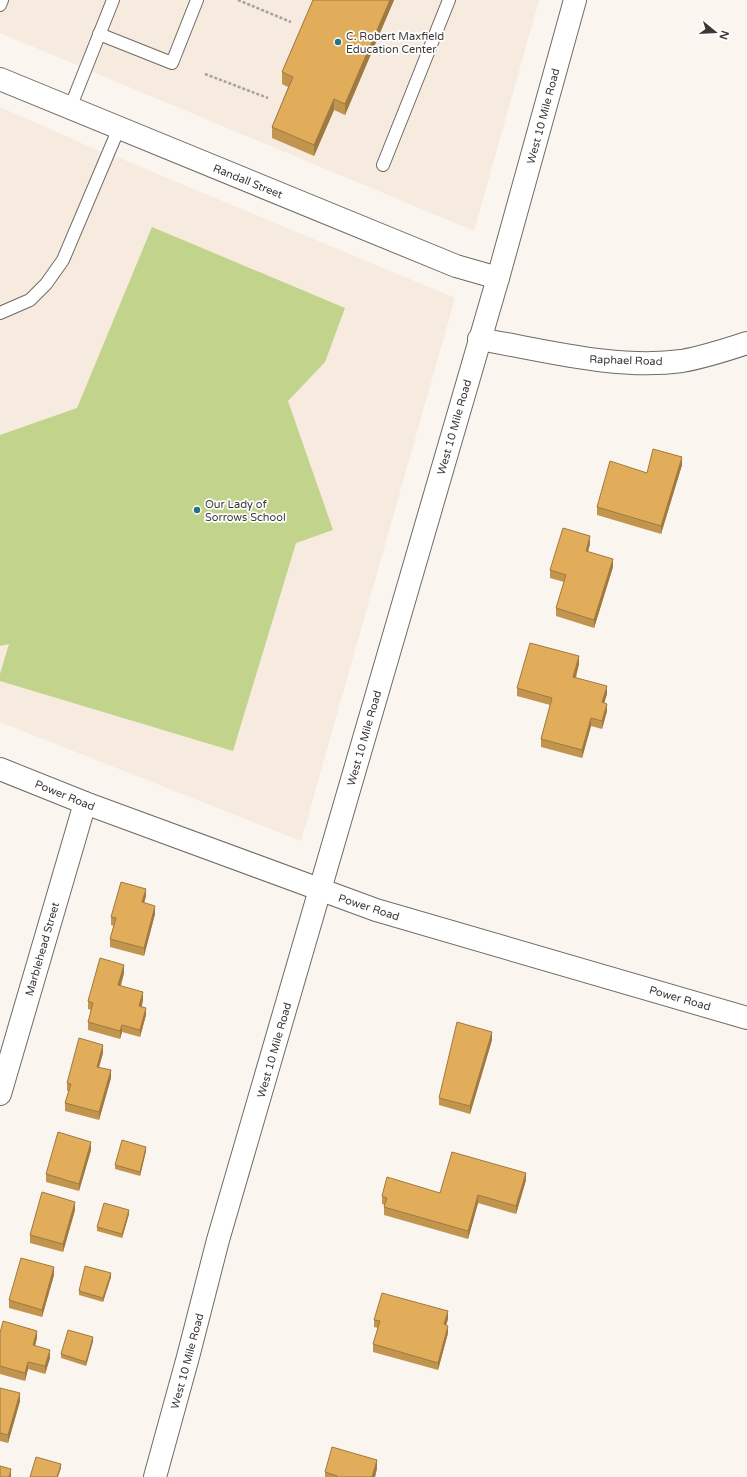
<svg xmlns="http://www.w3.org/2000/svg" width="747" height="1477" viewBox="0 0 747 1477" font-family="'Varela Round',sans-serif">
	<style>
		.built { fill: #f6ebde }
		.green { fill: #c2d38c }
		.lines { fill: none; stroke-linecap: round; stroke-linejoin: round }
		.service-casing { stroke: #706b65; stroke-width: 14 }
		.minor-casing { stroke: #706b65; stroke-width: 24 }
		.tertiary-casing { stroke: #706b65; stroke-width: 24 }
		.path { stroke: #a6a19d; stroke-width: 2.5; stroke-dasharray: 3 2; stroke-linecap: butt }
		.service { stroke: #fff; stroke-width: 12 }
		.minor { stroke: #fff; stroke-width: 22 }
		.tertiary { stroke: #fff; stroke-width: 22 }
		.wall { fill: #c2954e }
		.shaded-wall { fill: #9e7940 }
		.building { fill: #e1ad5b; stroke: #9e7940 }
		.poi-dot { fill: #2b727e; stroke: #fff; stroke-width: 1.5 }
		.labels { text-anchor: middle; stroke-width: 3.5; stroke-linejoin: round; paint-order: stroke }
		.poi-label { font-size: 11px; fill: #3b3836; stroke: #fff; text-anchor: start }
		.street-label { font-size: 11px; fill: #3b3836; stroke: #fff }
	</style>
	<rect width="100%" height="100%" fill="#fbf5ef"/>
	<!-- built -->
	<g class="built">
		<path d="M0,0H539L474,231L0,33Z"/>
		<path d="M0,107L115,158L117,157L455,298L301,841L0,722Z"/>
	</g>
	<!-- green -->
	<path class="green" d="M152,227L345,308L325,362L288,401L333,530L296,543L233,751L0,681V674L9,644L0,646V435L77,408Z"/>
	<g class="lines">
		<!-- service casing -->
		<g class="service-casing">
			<g id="service">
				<path d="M0,5L2,0"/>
				<path d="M99,34L172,63L197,0"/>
				<path d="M70,108L113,0"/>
				<path d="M383,165L449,0"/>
				<path d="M0,313L30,300L46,284L63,260L119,128"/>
			</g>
		</g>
		<!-- minor casing -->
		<g class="minor-casing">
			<g id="minor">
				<path d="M0,79L456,266L498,278"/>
				<path d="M479,339C544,350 616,370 682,361C704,357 726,350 747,343"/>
				<path d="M0,769L85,803L376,910L747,1018"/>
				<path d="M0,1094L85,803"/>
			</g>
		</g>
		<!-- tertiary casing -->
		<g class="tertiary-casing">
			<path id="tertiary" d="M155,1477L188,1357L218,1240L498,278L575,0"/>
		</g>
		<!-- path -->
		<g class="path">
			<path d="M238,0L291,22"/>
			<path d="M205,74L268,98"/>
		</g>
		<!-- service -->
		<use href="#service" class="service"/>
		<!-- minor -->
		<use href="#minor" class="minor"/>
		<!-- tertiary -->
		<use href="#tertiary" class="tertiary"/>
	</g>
	<!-- wall -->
	<g class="wall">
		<path d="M313,0H394L345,115L334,110L314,156L272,138V127L288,87L282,84V72Z"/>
		<path d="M682,465L661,534L597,515V507L647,473Z"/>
		<path d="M590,544L588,552L613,567L594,628L556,616V608L564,582L550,578V570Z"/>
		<path d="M579,664L576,678L607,694L604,703L607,711L602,729L591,726L582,758L541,747V739L550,705L517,696V688Z"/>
		<path d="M146,896L144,903L155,914L144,956L110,947V939L114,926L111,925V917Z"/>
		<path d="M124,973L121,986L143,1000L142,1006L146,1015L140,1037L122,1032L120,1039L88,1030V1022L91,1010L88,1009V1001Z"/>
		<path d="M492,1040L470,1114L439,1105V1098Z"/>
		<path d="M103,1053L99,1067L111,1078L99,1120L65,1111V1103L69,1091H67V1083Z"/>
		<path d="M91,1150L79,1191L46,1182V1174Z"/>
		<path d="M146,1151L140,1176L115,1169V1165Z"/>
		<path d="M526,1180L516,1214L478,1203L468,1239L384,1215V1207L385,1205L382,1204V1196L440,1193Z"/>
		<path d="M75,1210L63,1252L30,1243V1235Z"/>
		<path d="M129,1214L122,1238L97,1231V1227Z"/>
		<path d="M54,1275L42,1317L9,1308V1300Z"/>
		<path d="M111,1277L103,1302L79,1295V1291Z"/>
		<path d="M448,1319L446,1325L448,1333L438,1370L373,1352V1344L378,1328L374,1327V1320Z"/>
		<path d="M0,1333L37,1338L35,1346L50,1358L45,1374L28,1369L25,1381L0,1374Z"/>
		<path d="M93,1341L86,1366L61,1358V1354Z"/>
		<path d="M0,1388L20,1401L8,1443L0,1441Z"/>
		<path d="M377,1468L375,1477H325V1472Z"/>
	</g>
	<!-- shaded-wall -->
	<g class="shaded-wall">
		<path d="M390,0H394L345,115V104Z"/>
		<path d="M334,99V110L314,156V145Z"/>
		<path d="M682,457V465L661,534V526Z"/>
		<path d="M590,536V544L586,559V551Z"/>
		<path d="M613,559V567L594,628V620Z"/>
		<path d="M579,656V664L573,685V677Z"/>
		<path d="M607,686V694L602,710V702Z"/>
		<path d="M607,704V711L602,729V721Z"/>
		<path d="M591,718V726L582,758V750Z"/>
		<path d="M146,889V896L142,910V902Z"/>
		<path d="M155,906V914L144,956V948Z"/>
		<path d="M124,965V973L118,993V985Z"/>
		<path d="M143,992V1000L139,1014V1006Z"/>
		<path d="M146,1008V1015L140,1037V1030Z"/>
		<path d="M122,1025V1032L120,1039V1031Z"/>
		<path d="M492,1032V1040L470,1114V1106Z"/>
		<path d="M103,1045V1053L97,1074V1067Z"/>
		<path d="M111,1070V1078L99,1120V1112Z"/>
		<path d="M91,1142V1150L79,1191V1184Z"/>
		<path d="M146,1147V1151L140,1176V1172Z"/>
		<path d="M526,1173V1180L516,1214V1206Z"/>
		<path d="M478,1195V1203L468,1239V1231Z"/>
		<path d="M75,1202V1210L63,1252V1244Z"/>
		<path d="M129,1210V1214L122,1238V1234Z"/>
		<path d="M54,1267V1275L42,1317V1310Z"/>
		<path d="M111,1273V1277L103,1302V1298Z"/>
		<path d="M448,1311V1319L444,1332V1324Z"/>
		<path d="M448,1326V1333L438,1370V1363Z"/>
		<path d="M37,1331V1338L33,1353V1345Z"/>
		<path d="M93,1337V1341L86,1366V1362Z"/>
		<path d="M50,1350V1358L45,1374V1366Z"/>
		<path d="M28,1362V1369L25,1381V1373Z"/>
		<path d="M20,1393V1401L8,1443V1435Z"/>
		<path d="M377,1460V1468L375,1477H372Z"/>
		<path d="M61,1464V1468L58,1477H57Z"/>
		<path d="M11,1469V1477H9Z"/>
	</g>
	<!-- building -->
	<g class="building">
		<path d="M313,0H390L345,104L334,99L314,145L272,127L293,77L282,72Z"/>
		<path d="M653,449L682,457L661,526L597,507L610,461L647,473Z"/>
		<path d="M563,528L590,536L586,551L613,559L594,620L556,608L566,575L550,570Z"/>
		<path d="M530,643L579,656L573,677L607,686L602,702L607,704L602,721L591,718L582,750L541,739L552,698L517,688Z"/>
		<path d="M121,882L146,889L142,902L155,906L144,948L110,939L116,918L111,917Z"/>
		<path d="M100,958L124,965L118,985L143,992L139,1006L146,1008L140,1030L122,1025L120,1031L88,1022L93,1003L88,1001Z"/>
		<path d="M457,1022L492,1032L470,1106L439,1098Z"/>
		<path d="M79,1038L103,1045L97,1067L111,1070L99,1112L65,1103L71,1084L67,1083Z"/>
		<path d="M58,1132L91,1142L79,1184L46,1174Z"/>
		<path d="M122,1140L146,1147L140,1172L115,1165Z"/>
		<path d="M452,1152L526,1173L516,1206L478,1195L468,1231L384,1207L387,1198L382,1196L387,1177L440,1193Z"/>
		<path d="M42,1192L75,1202L63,1244L30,1235Z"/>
		<path d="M104,1203L129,1210L122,1234L97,1227Z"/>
		<path d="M21,1258L54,1267L42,1310L9,1300Z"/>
		<path d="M85,1266L111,1273L103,1298L79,1291Z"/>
		<path d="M382,1293L448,1311L444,1324L448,1326L438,1363L373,1344L380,1321L374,1320Z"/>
		<path d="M3,1321L37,1331L33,1345L50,1350L45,1366L28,1362L25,1373L0,1366V1333Z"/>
		<path d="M68,1330L93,1337L86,1362L61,1354Z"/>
		<path d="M0,1388L20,1393L8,1435L0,1433Z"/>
		<path d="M332,1447L377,1460L372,1477H336L337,1476L325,1472Z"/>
		<path d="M36,1457L61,1464L57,1477H30Z"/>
		<path d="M0,1466L11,1469L9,1477H0Z"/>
	</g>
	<!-- markers -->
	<g class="poi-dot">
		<circle cx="338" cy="42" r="4"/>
		<circle cx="197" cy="510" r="4"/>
	</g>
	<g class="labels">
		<!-- poi labels -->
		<g class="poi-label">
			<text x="346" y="40">C. Robert Maxfield<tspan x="346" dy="13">Education Center</tspan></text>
			<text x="205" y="508">Our Lady of<tspan x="205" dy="13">Sorrows School</tspan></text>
		</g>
		<!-- street labels -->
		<g class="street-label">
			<text transform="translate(543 116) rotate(-75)" y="4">West 10 Mile Road</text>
			<text transform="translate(248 181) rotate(22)" y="4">Randall Street</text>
			<text transform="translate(626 360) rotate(2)" y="4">Raphael Road</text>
			<text transform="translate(454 427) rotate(-74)" y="4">West 10 Mile Road</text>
			<text transform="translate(364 738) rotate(-74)" y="4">West 10 Mile Road</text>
			<text transform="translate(65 795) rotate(22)" y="4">Power Road</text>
			<text transform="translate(369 907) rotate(18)" y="4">Power Road</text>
			<text transform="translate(42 949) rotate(-74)" y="4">Marblehead Street</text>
			<text transform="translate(680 998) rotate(16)" y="4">Power Road</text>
			<text transform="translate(274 1050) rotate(-74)" y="4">West 10 Mile Road</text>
			<text transform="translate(187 1361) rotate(-75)" y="4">West 10 Mile Road</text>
		</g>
	</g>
	<!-- north arrow -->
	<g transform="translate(715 32) rotate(108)" stroke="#ffffff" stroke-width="3" paint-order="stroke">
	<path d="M0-3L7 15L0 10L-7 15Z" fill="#3b3836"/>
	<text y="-6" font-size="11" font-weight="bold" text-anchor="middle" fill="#3b3836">N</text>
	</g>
</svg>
